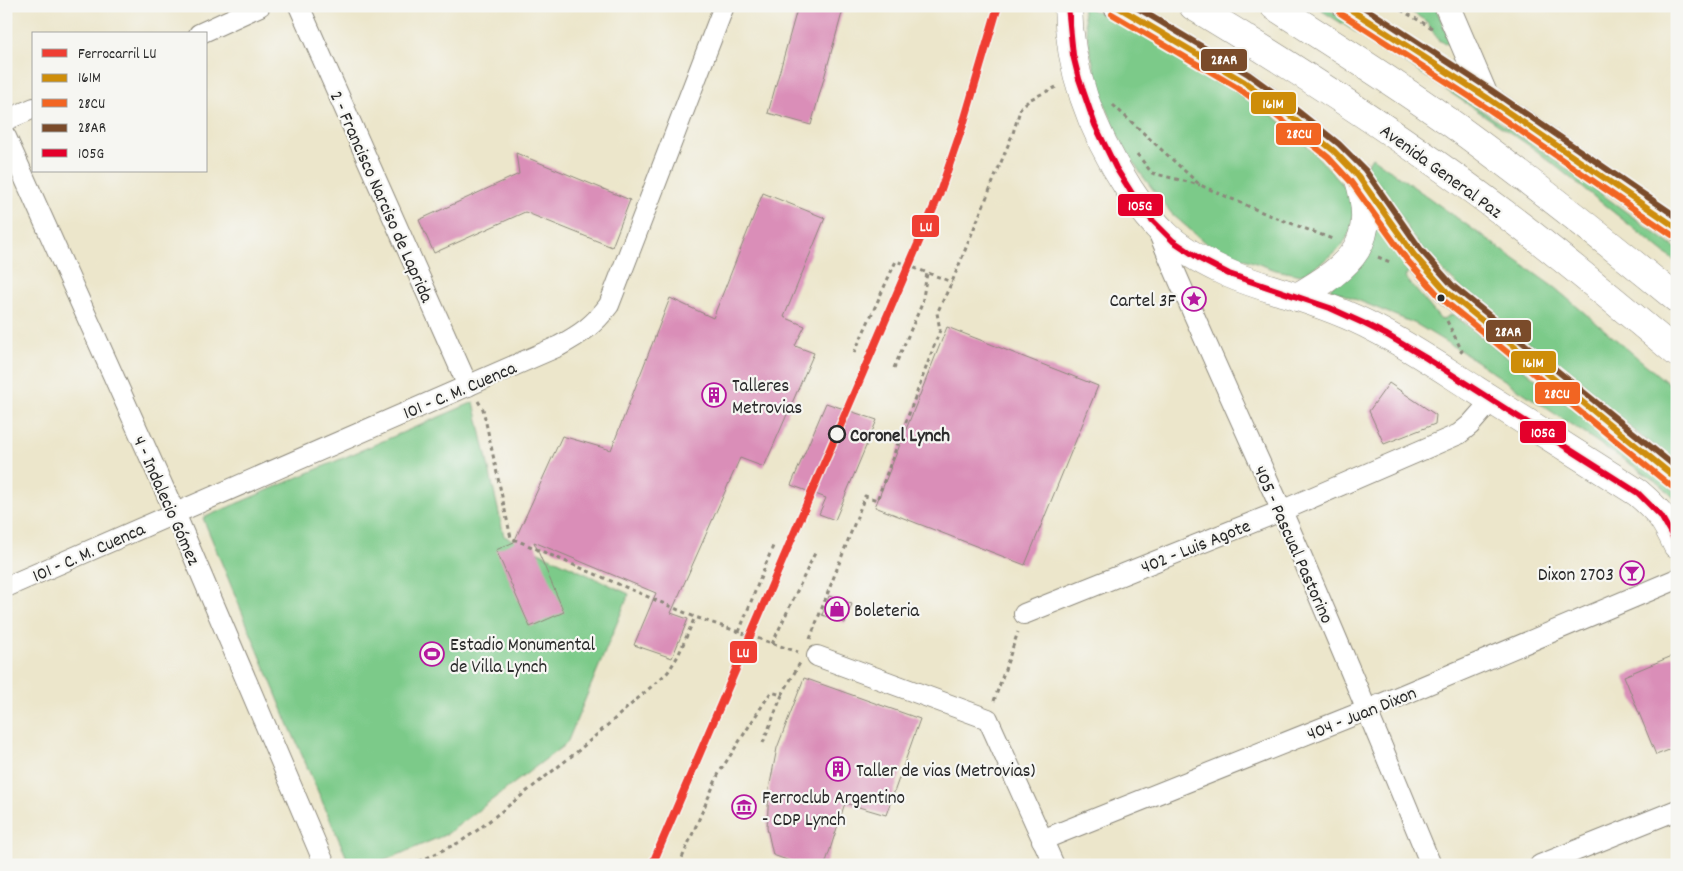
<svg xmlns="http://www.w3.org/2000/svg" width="1683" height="871" viewBox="0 0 1683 871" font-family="Dekko,sans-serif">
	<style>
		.green { fill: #7cca89; stroke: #547a5a }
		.building { fill: #da8eb8 }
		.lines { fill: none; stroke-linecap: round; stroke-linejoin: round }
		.minor-casing { stroke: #8c887b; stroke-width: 22 }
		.tertiary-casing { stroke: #8c887b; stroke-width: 27 }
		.secondary-casing { stroke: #8c887b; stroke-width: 29 }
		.motorway-casing { stroke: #8c887b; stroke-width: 29 }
		.path { stroke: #8c887b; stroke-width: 3; stroke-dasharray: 4 4; stroke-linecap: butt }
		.minor { stroke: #fff; stroke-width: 20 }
		.tertiary { stroke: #fff; stroke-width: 25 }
		.secondary { stroke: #fff; stroke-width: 28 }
		.motorway { stroke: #fff; stroke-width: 28 }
		.bus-1-casing { stroke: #f6f6f2; stroke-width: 10 }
		.bus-2-casing { stroke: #f6f6f2; stroke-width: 10 }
		.bus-3-casing { stroke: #f6f6f2; stroke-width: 10 }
		.bus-4-casing { stroke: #f6f6f2; stroke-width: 10 }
		.bus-1 { stroke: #ce8d09; stroke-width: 6 }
		.bus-2 { stroke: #f26522; stroke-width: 6 }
		.bus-3 { stroke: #7a4b2a; stroke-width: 6 }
		.bus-4 { stroke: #e4002b; stroke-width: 6 }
		.rail-1-casing { stroke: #f6f6f2; stroke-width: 11 }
		.rail-1 { stroke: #ef3e33; stroke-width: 8 }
		.bus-dot { fill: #2b2b2b; stroke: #f6f6f2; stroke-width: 2 }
		.stop-dot { fill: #f6f6f2; stroke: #2b2b2b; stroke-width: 2.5 }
		.labels { text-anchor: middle; stroke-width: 4.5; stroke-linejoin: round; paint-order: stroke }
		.street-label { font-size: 19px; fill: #2b2b2b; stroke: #f6f6f2 }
		.poi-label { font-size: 19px; fill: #2b2b2b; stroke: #f6f6f2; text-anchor: start }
		.stop-label { font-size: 19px; font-weight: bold; fill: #2b2b2b; stroke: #f6f6f2; text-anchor: start }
		.line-badge { stroke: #f6f6f2; stroke-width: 2 }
		.badge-label { font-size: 14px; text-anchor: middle; font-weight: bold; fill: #fff }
	</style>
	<rect width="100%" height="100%" fill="#f6f6f2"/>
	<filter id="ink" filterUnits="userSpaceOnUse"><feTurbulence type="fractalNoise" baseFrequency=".02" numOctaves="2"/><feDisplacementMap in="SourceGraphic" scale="10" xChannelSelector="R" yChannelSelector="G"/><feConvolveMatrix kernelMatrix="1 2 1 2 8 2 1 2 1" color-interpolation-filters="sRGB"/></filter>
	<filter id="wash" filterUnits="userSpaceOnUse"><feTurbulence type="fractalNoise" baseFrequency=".0096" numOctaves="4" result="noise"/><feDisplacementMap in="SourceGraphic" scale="20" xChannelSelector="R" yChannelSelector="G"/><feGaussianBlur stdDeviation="1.12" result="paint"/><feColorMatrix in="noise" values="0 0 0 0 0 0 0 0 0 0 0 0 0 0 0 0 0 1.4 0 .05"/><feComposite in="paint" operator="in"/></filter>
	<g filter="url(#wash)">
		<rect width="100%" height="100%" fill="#ece6cb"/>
		<!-- green -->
		<g class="green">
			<path d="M1082,6C1122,20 1160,43 1196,66C1217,79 1240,91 1260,106C1286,124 1309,147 1330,170C1340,182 1351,192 1353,208C1357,243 1327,260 1301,275L1276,270L1210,247L1172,214L1141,174L1119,138L1099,89L1090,50Z"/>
			<path d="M1403,6H1435L1452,46L1438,40L1427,22Z"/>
			<path d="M1325,7L1537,147L1677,249V263L1533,148L1409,65L1322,11Z"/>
			<path d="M1372,157L1555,288L1677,391V466L1460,287L1436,264L1411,235L1390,196L1365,168Z"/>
			<path d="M1378,227L1410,269L1405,277L1441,320L1453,314L1663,479L1677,494V501L1660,484L1461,351L1416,324L1330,289Z"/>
			<path d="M474,402L504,536L629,594L567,743L447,834L374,865H350L288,723L203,518Z"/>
		</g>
		<g id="blocks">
			<!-- building -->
			<g class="building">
				<path d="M798,6H844L811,125L768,113Z"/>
				<path d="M516,153L630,200L612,247L525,212L434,253L419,220L519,174Z"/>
				<path d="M763,193L825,218L784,317L805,326L795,346L814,353L764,467L740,458L671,613L688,619L672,658L634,645L656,593L534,542L564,612L530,627L496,550L514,542L562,436L611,450L670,298L713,318Z"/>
				<path d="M947,327L1098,386L1025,565L875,507Z"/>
				<path d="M1389,383L1436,415L1435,424L1384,444L1369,411Z"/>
				<path d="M826,403L877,420L835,520L819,514L826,498L791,485Z"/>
				<path d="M829,596L852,604L845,623L822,615Z"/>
				<path d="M1677,654V747L1656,755L1624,676Z"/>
				<path d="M804,678L920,719L886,815L845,803L825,865H801L773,855L767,828L769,789L777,748Z"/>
			</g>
		</g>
	</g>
	<g filter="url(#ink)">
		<use href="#blocks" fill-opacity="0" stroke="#8c887b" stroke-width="1"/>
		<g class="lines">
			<!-- minor casing -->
			<g class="minor-casing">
				<g id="minor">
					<path d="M299,6L468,386"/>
					<path d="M199,34L260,6"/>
					<path d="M6,120L34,108"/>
					<path d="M6,137L175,513L325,865"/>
					<path d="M1157,229C1196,323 1239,416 1281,509C1333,627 1382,746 1431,865"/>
					<path d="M6,587L559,346C581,334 594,325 609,305L724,6"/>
					<path d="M1024,614L1281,511L1459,434L1470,425L1492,400"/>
					<path d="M817,656L988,719L1054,865"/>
					<path d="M1042,840L1367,710L1677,579"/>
					<path d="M1540,865L1677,810"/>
				</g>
			</g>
			<!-- tertiary casing -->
			<g class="tertiary-casing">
				<g id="tertiary">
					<path d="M1116,6L1243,81L1279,107L1334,151L1358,176L1414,255L1447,292L1677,479"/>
					<path d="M1345,6L1486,97L1677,228"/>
					<path d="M1447,6L1486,97"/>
				</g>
			</g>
			<!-- secondary casing -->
			<g class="secondary-casing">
				<g id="secondary">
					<path d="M1068,6C1069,72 1094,135 1129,189C1140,206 1152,222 1167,236C1182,250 1202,261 1221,270C1241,280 1263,286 1285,293C1314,302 1346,313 1374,328C1409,346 1443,369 1476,390C1530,424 1584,459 1638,493C1660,512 1665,519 1677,545"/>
					<path d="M1297,297C1352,265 1379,243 1358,176"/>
				</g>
			</g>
			<!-- motorway casing -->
			<g class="motorway-casing">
				<g id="motorway">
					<path d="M1193,6C1309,76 1423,150 1530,233C1580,272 1628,312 1677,353"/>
					<path d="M1274,6C1336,46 1399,85 1458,128C1533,183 1605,240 1677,299"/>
				</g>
			</g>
			<!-- path -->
			<g class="path">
				<path d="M1394,6L1432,28"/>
				<path d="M1113,105L1200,185L1264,213L1335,240"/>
				<path d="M1137,154L1152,173L1200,185"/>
				<path d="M1378,257L1390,262"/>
				<path d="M1447,321L1462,351L1460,353"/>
				<path d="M854,353L896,261L952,282"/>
				<path d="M894,368L922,304L927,273"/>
				<path d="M478,401L483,409L511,538L695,617L798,652"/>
				<path d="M739,632L773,546"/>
				<path d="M810,639L865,496L877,500L940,330L937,313L952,282L1013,133L1021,107L1031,99L1056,87"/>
				<path d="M772,644L815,553"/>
				<path d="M994,701L1018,632"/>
				<path d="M763,743L782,695"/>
				<path d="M412,865L460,842L479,829L578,751L668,672L678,656L695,617"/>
				<path d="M679,865L719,773L771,692L782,695L800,663"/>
			</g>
			<!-- minor -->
			<use href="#minor" class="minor"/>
			<!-- tertiary -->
			<use href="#tertiary" class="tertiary"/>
			<!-- secondary -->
			<use href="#secondary" class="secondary"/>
			<!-- motorway -->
			<use href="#motorway" class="motorway"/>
			<!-- bus-1 casing -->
			<g class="bus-1-casing">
				<g id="bus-1">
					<path d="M1116,6L1243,81L1279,107L1334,151L1358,176L1414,255L1447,292L1677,479"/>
					<path d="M1345,6L1486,97L1677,228"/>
				</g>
			</g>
			<!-- bus-2 casing -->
			<g class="bus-2-casing">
				<g id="bus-2">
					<path d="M1340,13L1481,104L1672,235"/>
					<path d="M1112,14L1238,88L1274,114L1328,157L1351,182L1407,260L1441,298L1671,486"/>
				</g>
			</g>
			<!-- bus-3 casing -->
			<g class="bus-3-casing">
				<g id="bus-3">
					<path d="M1134,6L1248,74L1284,100L1339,144L1365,170L1421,250L1453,286L1677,468"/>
					<path d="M1362,6L1491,90L1677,217"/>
				</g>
			</g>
			<!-- bus-4 casing -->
			<g class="bus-4-casing">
				<path id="bus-4" d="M1068,6L1073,55L1079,79L1095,125L1116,168L1133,195L1151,219L1173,241L1200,259L1229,274L1330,308L1363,323L1387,335L1426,358L1638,493L1661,516L1677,544"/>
			</g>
			<!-- bus-1 -->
			<use href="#bus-1" class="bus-1"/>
			<!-- bus-2 -->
			<use href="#bus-2" class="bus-2"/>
			<!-- bus-3 -->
			<use href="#bus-3" class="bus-3"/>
			<!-- bus-4 -->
			<use href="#bus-4" class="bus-4"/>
			<!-- rail-1 casing -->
			<g class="rail-1-casing">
				<path id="rail-1" d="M652,865L939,195L963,125L998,6"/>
			</g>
			<!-- rail-1 -->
			<use href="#rail-1" class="rail-1"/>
		</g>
	</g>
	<!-- icons -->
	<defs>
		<g id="sight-ring" transform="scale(1.25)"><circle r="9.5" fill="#f6f6f2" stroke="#b5179e" stroke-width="1.5"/><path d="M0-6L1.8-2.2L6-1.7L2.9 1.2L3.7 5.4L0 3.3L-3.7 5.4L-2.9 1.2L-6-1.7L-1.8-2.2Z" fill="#b5179e"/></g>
		<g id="building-ring" transform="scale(1.25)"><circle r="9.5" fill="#f6f6f2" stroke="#b5179e" stroke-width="1.5"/><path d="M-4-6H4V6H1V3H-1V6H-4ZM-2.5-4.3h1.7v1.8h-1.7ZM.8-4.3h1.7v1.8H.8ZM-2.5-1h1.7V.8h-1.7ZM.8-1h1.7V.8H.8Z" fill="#b5179e"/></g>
		<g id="bar-ring" transform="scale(1.25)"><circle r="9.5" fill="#f6f6f2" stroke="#b5179e" stroke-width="1.5"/><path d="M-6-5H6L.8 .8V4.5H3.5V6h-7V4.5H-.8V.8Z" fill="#b5179e"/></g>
		<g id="shop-ring" transform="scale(1.25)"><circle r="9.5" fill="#f6f6f2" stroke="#b5179e" stroke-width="1.5"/><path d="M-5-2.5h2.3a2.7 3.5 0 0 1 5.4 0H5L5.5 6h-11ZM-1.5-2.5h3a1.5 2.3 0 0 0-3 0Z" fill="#b5179e"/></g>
		<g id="stadium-ring" transform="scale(1.25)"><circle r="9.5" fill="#f6f6f2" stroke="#b5179e" stroke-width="1.5"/><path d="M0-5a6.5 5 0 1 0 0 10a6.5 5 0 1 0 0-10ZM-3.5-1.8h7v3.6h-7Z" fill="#b5179e"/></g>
		<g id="museum-ring" transform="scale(1.25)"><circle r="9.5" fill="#f6f6f2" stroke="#b5179e" stroke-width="1.5"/><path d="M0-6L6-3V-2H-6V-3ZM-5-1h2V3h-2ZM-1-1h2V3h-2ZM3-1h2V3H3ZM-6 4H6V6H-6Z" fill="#b5179e"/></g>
	</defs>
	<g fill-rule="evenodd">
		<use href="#sight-ring" x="1194" y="299"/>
		<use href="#building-ring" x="714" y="395"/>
		<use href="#bar-ring" x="1632" y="573"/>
		<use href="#shop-ring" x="837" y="609"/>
		<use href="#stadium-ring" x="432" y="654"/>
		<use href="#building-ring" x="838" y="769"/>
		<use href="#museum-ring" x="744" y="807"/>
	</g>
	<!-- markers -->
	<circle class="bus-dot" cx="1441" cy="298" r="4.5"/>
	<circle class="stop-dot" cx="837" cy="434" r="8"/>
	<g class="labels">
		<!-- street labels -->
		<g class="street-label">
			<text transform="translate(1442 170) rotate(36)" y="7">Avenida General Paz</text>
			<text transform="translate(383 196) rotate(66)" y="7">2 - Francisco Narciso de Laprida</text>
			<text transform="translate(459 389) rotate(-23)" y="7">101 - C. M. Cuenca</text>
			<text transform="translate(168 500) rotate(66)" y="7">4 - Indalecio Gómez</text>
			<text transform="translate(1295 544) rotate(66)" y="7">405 - Pascual Pastorino</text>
			<text transform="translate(1195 545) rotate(-22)" y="7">402 - Luis Agote</text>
			<text transform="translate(88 551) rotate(-24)" y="7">101 - C. M. Cuenca</text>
			<text transform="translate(1361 712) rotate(-22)" y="7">404 - Juan Dixon</text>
		</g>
		<!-- poi labels -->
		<g class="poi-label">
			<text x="1176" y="306" text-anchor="end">Cartel 3F</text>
			<text x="732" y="391">Talleres<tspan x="732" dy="22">Metrovias</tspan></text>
			<text x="1614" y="580" text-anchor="end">Dixon 2703</text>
			<text x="854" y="616">Boleteria</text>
			<text x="450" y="650">Estadio Monumental<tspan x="450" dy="22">de Villa Lynch</tspan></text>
			<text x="856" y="776">Taller de vias (Metrovias)</text>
			<text x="762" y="803">Ferroclub Argentino<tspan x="762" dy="22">- CDP Lynch</tspan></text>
		</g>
		<!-- stop labels -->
		<g class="stop-label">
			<text x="850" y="441">Coronel Lynch</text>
		</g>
	</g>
	<g class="line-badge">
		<rect x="1200" y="48" width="48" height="24" rx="5" fill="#7a4b2a"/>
		<rect x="1250" y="91" width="47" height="24" rx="5" fill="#ce8d09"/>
		<rect x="1275" y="122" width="47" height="24" rx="5" fill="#f26522"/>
		<rect x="1117" y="193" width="47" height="24" rx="5" fill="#e4002b"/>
		<rect x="911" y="214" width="29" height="24" rx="5" fill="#ef3e33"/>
		<rect x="1485" y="319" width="47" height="24" rx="5" fill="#7a4b2a"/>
		<rect x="1510" y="350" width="47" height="24" rx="5" fill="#ce8d09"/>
		<rect x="1534" y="381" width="47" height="24" rx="5" fill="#f26522"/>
		<rect x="1519" y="420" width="48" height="24" rx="5" fill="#e4002b"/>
		<rect x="729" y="640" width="29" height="24" rx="5" fill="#ef3e33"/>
	</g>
	<g class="badge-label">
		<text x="1224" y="64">28AR</text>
		<text x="1273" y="108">161M</text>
		<text x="1299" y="138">28CU</text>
		<text x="1140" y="210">105G</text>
		<text x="926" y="231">LU</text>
		<text x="1508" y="336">28AR</text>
		<text x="1533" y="367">161M</text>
		<text x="1557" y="398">28CU</text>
		<text x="1543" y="437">105G</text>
		<text x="743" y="657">LU</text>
	</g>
	<!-- margin -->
	<rect width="1683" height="871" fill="none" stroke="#f6f6f2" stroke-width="25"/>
	<!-- legend -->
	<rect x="32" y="32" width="175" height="140" fill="#f6f6f2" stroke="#a5a5a2"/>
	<rect x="42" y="49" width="25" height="8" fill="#ef3e33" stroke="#a5a5a2"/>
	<text x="78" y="58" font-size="15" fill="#2b2b2b">Ferrocarril LU</text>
	<rect x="42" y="74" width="25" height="8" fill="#ce8d09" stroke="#a5a5a2"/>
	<text x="78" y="82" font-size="15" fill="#2b2b2b">161M</text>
	<rect x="42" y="99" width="25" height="8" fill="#f26522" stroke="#a5a5a2"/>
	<text x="78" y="108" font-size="15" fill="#2b2b2b">28CU</text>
	<rect x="42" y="124" width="25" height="8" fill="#7a4b2a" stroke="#a5a5a2"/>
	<text x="78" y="132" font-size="15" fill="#2b2b2b">28AR</text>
	<rect x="42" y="149" width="25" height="8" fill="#e4002b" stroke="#a5a5a2"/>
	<text x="78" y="158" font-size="15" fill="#2b2b2b">105G</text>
</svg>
